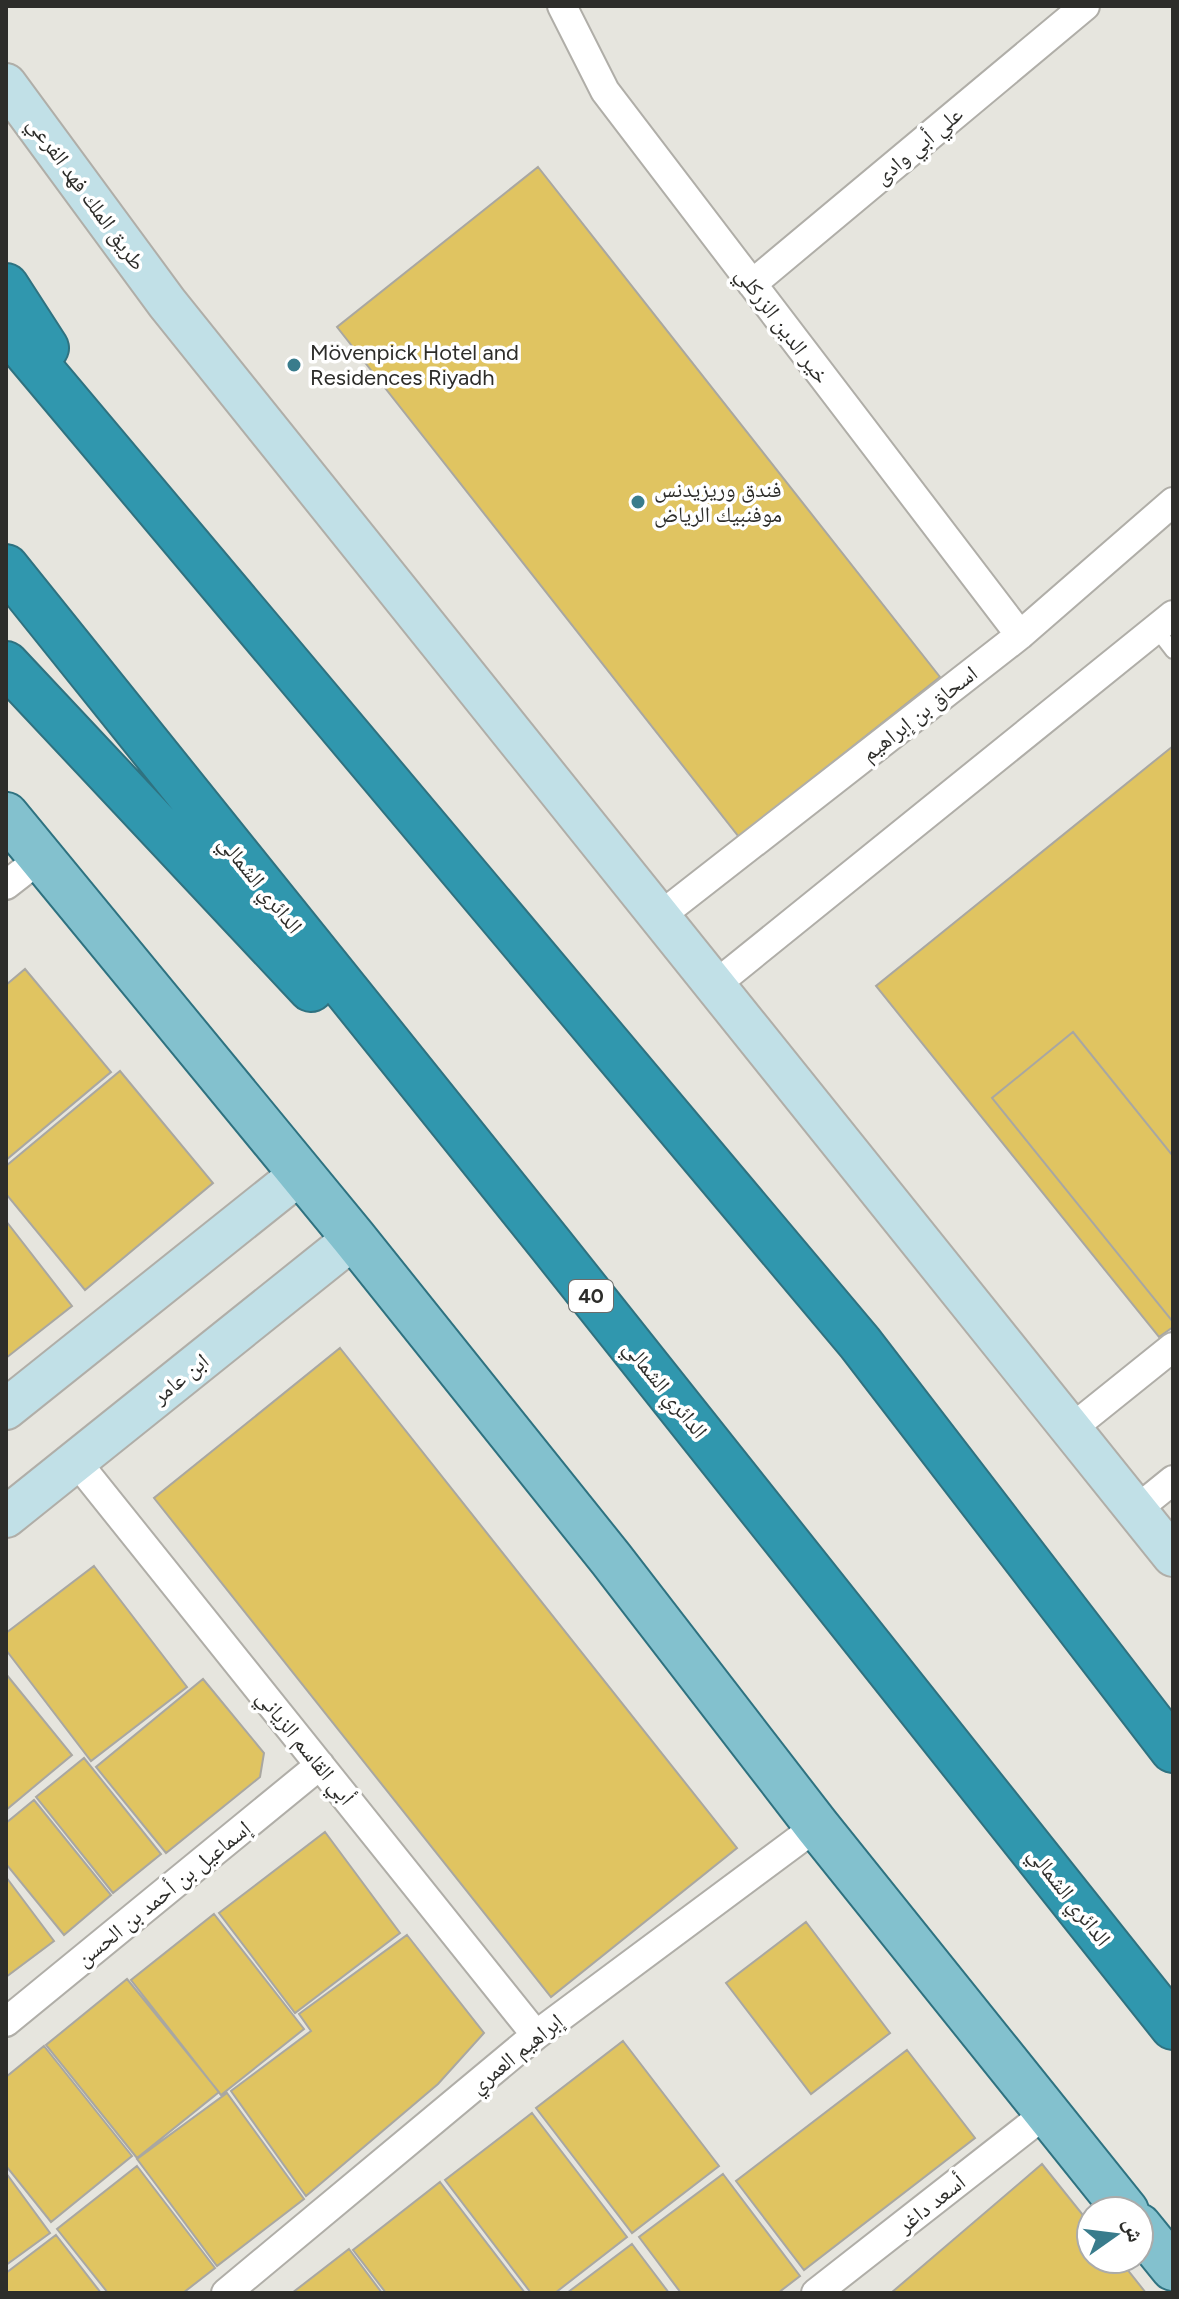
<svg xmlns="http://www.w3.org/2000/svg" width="1179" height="2299" viewBox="0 0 1179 2299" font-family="Figtree,'Noto Naskh Arabic',sans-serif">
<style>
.building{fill:#e0c461;stroke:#a9a7a1;stroke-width:2}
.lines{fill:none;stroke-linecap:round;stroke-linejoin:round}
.lane-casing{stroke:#b0aea8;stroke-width:18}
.street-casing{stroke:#b0aea8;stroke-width:32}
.secondary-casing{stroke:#b0aea8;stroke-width:44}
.primary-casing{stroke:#2f7280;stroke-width:48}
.highway-casing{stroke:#2f7280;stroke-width:48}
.lane{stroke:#fff;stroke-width:14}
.street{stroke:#fff;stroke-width:28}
.secondary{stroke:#c1e0e7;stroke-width:40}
.primary{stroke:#83c1ce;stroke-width:44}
.highway{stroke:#3097ae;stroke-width:44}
.poi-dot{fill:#397c8c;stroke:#fff;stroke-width:3}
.labels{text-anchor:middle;stroke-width:7;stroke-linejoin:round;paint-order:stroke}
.shield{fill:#fff;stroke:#6c6c6a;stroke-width:2}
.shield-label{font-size:20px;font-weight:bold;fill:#2d2d2a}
.street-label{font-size:22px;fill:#2d2d2a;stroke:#fff}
.poi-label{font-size:22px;fill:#2d2d2a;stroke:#fff;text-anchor:start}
</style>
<rect width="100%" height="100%" fill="#e6e5de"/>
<path class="building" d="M538,167L940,677L739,837L337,327Z
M1173,746V1327L1159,1337L876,986Z
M25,969L111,1072L6,1160V985Z
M1073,1032L1173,1156V1322L992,1098Z
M120,1071L213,1183L85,1290L6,1194V1166Z
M6,1221L72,1306L6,1358Z
M340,1348L737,1848L551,1997L154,1498Z
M94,1566L187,1687L91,1761L6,1650V1633Z
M6,1674L72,1755L6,1810Z
M203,1679L264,1753L260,1777L166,1853L96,1767Z
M84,1758L161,1854L113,1893L36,1797Z
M34,1800L111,1895L64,1935L6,1864V1823Z
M325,1832L400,1933L295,2013L219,1913Z
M6,1877L54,1941L6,1977Z
M214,1914L304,2029L221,2095L131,1980Z
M806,1922L890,2033L811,2094L726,1983Z
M407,1935L484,2033L438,2084L306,2196L231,2091L311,2031L299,2014Z
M127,1979L219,2092L137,2158L46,2045Z
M623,2041L719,2166L632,2233L536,2108Z
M44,2046L132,2156L51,2222L6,2166V2077Z
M907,2050L975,2138L804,2270L736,2181Z
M227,2093L304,2199L217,2266L137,2159Z
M532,2113L627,2237L555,2293H531L445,2180Z
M1042,2164L1091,2225V2259H1119L1146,2293H891Z
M137,2166L215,2268L183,2293H108L57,2229Z
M6,2173L50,2233L6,2265Z
M723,2174L800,2276L778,2293H681L639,2237Z
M440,2182L525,2293H386L353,2250Z
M56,2235L101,2293H6V2273Z
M632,2244L669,2293H567Z
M349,2249L382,2293H292Z"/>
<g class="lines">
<defs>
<path id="lane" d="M1156,629L1173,651"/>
<path id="street" d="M562,6L605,91L1020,635
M752,284L1085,6
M6,885L42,857
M660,916L1020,635L1173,502
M715,985L1173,615
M1071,1429L1173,1347
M76,1461L536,2035
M1136,1510L1173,1480
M6,2022L320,1765
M226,2293L536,2035L817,1826
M816,2293L1046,2113"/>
<path id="secondary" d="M6,84L167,303L1173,1556
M6,1409L300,1174
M6,1517L354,1238"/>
<path id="primary" d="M6,815L354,1238L611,1559L817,1826L1126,2211
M1139,2226L1173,2268"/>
<path id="highway" d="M6,286L46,348
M6,328L860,1343L1173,1750
M6,567L551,1245L1173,2027
M6,664L311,989"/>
</defs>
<use href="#lane" class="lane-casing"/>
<use href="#street" class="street-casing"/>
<use href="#secondary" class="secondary-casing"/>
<use href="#primary" class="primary-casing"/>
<use href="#highway" class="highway-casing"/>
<use href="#lane" class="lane"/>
<use href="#street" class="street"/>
<use href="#secondary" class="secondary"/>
<use href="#primary" class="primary"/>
<use href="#highway" class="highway"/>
</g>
<g class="poi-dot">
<circle cx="294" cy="365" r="8"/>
<circle cx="638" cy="502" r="8"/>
</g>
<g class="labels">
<rect class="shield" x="569" y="1280" width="44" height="32" rx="6"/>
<g class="shield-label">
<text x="591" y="1303">40</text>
</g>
<g class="street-label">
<text transform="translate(918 145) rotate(-40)" y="8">علي أبي وادى</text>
<text transform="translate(87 193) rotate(54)" y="8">طريق الملك فهد الفرعي</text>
<text transform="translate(783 325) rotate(53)" y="8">خير الدين الزركلي</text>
<text transform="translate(919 713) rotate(-38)" y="8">اسحاق بن إبراهيم</text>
<text transform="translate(261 884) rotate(51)" y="8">الدائري الشمالي</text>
<text transform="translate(180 1378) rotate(-39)" y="8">ابن عامر</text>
<text transform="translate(666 1389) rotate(51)" y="8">الدائري الشمالي</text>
<text transform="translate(306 1747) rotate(51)" y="8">أبي القاسم الزياني</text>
<text transform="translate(163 1893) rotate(-39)" y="8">إسماعيل بن أحمد بن الحسن</text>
<text transform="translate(1070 1896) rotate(52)" y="8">الدائري الشمالي</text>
<text transform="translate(516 2053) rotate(-39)" y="8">إبراهيم العمري</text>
<text transform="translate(931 2203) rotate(-38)" y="8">أسعد داغر</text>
</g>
<g class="poi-label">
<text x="310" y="360">Mövenpick Hotel and<tspan x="310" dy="25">Residences Riyadh</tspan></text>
<text x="654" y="497">فندق وريزيدنس<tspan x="654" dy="25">موفنبيك الرياض</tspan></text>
</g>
</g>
<rect width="1179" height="2299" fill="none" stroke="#2d2d2a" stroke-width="16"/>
<g transform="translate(1115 2235) rotate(76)"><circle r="38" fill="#ffffff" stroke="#ababaa" stroke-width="2"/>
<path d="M0-6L14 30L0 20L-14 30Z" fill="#397c8c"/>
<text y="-12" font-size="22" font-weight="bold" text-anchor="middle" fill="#2d2d2a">ش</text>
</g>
</svg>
